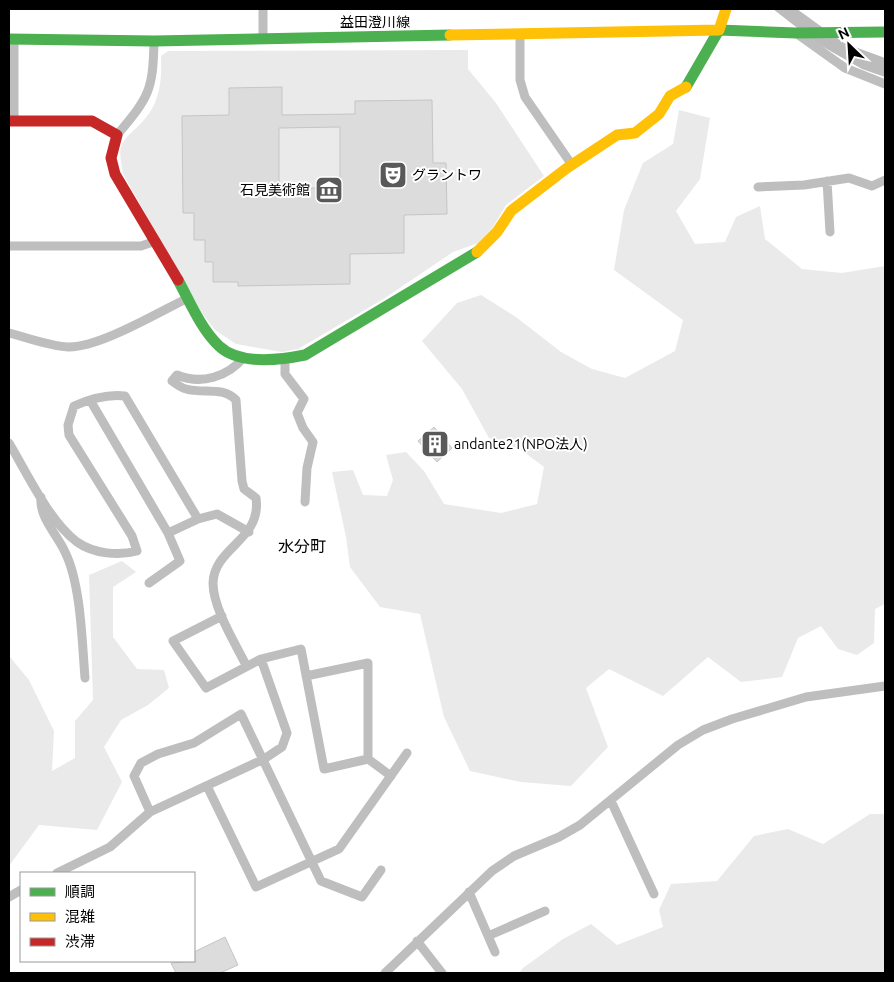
<svg xmlns="http://www.w3.org/2000/svg" width="894" height="982" viewBox="0 0 894 982" font-family="Ubuntu,'Noto Sans JP',sans-serif">
<style>
.green{fill:#eaeaea}
.water{fill:#bcbcbc}
.building{fill:#dcdcdc;stroke:#c5c5c5;fill-rule:evenodd}
.lines{fill:none;stroke-linecap:round;stroke-linejoin:round}
.street{stroke:#bebebe;stroke-width:9}
.fast{stroke:#4caf50;stroke-width:11}
.slow{stroke:#ffc107;stroke-width:11}
.jam{stroke:#c62828;stroke-width:11}
.labels{text-anchor:middle;stroke-width:4;stroke-linejoin:round;paint-order:stroke}
.street-label{font-size:14px;fill:#000;stroke:#fff}
.poi-label{font-size:14px;fill:#000;stroke:#fff;text-anchor:start}
.quarter-label{font-size:16px;fill:#000;stroke:#fff}
</style>
<rect width="100%" height="100%" fill="#fff"/>
<path class="green" d="M468,50V69L496,103L544,176L506,205L493,227L478,243L453,252L385,298L298,349L282,352L236,344L215,330L202,313L123,174C122,165 118,153 122,144C126,136 137,128 143,121C160,103 162,80 161,56L168,51Z
M679,110L710,118L700,179L676,211L695,244L725,242L736,217L760,206L765,239L802,269L842,273L885,266V604L875,609L874,643L857,655L838,649L821,626L798,638L782,677L741,682L708,657L663,696L609,669L586,688L608,747L571,786L521,782L470,771L444,717L420,614L380,607L350,567L346,537L332,472L353,470L363,495L387,496L393,480L386,455L406,452L424,471L444,504L501,513L537,504L544,467L520,449L489,438L462,389L422,341L457,303L481,295L516,317L561,352L592,369L625,378L675,351L683,320L614,270L624,210L643,163L673,144Z
M122,561L136,572L113,587V637L137,669L164,670L169,688L148,705L121,720L104,747L122,782L97,830L39,825L9,866V650L10,657L29,680L54,731L52,771L75,758V721L93,700L89,575Z
M870,814H885V973H519L523,968L563,939L591,924L617,945L663,927L659,910L671,884L717,881L754,836L788,829L823,844Z"/>
<path class="water" d="M773,9H797L844,43L885,58V77L862,69L818,44Z"/>
<path class="building" d="M282,87V115L355,114V101L432,100L433,163H446L447,214L404,215V253L350,254V284L238,286V282H213V262H205V240H194V213H183L182,116L229,115V88ZM340,127V188H279V128Z
M434,427L452,448L437,462L418,441Z
M225,937L238,965L220,973H176L171,963L194,961V952Z"/>
<g class="lines">
<path class="street" d="M263,9V37
M796,33L845,68L885,84
M520,35V80L525,97L572,165
M14,121V39
M117,135C149,97 153,91 154,41
M827,181L830,232
M758,187L804,185L849,178L872,186L885,180
M9,246H141L156,241
M9,333C28,338 49,346 68,347C99,348 159,312 188,298
M244,357C228,377 201,385 177,375L172,381C176,384 182,388 186,389C204,394 222,386 236,400L242,481L244,489L256,498C262,540 214,547 213,583C213,608 235,643 246,665
M285,359V374L304,399L297,413L303,428L313,442L307,468L305,502
M90,400L168,533L180,561L149,583
M9,443C27,473 49,521 77,542C94,554 119,556 137,551L132,536L69,435L68,425L74,406C90,399 108,394 125,396L198,519
M41,497C39,518 57,534 65,552C81,584 82,642 85,678
M168,533L198,519L217,514L249,532
M222,616L173,641L206,688L261,659L301,649L324,769L368,759
M306,676L368,663V759L391,776
M207,786L256,887L339,849L407,753
M611,801L654,894
M150,812L134,776L141,763L158,754L194,743L241,714L321,881L362,897L381,870
M57,873L110,847L150,812L264,759L282,747L287,733L261,659
M469,892L495,952
M9,897L21,890
M488,936L545,911
M417,941L442,973
M385,973L492,871L514,856L559,837L580,825L678,745L703,730L732,719L806,697L885,686"/>
<path class="fast" d="M9,39L154,41L450,35
M686,87L719,30L796,33L885,32
M178,280C190,302 201,329 219,346C239,365 280,360 305,355L477,252"/>
<path class="slow" d="M450,35L719,30L726,9
M477,252L497,232L511,211L567,168L617,135L635,133L659,114L670,96L686,87"/>
<path class="jam" d="M9,121H92L117,135L111,158L115,174L178,280"/>
</g>
<defs>
<symbol id="theatre-square" viewBox="-11 -11 22 22"><rect x="-9" y="-9" width="18" height="18" rx="4" fill="#595959" stroke="#fff"/><path d="M-5-5.5Q0-4 5-5.5V0Q5 5 0 6Q-5 5-5 0ZM-3.3-2.5H-1v1.5H-3.3ZM1-2.5H3.3v1.5H1ZM-2.8 1Q0 5.5 2.8 1Z" fill="#fff"/></symbol>
<symbol id="museum-square" viewBox="-11 -11 22 22"><rect x="-9" y="-9" width="18" height="18" rx="4" fill="#595959" stroke="#fff"/><path d="M0-6L6-3V-2H-6V-3ZM-5-1h2V3h-2ZM-1-1h2V3h-2ZM3-1h2V3H3ZM-6 4H6V6H-6Z" fill="#fff"/></symbol>
<symbol id="building-square" viewBox="-11 -11 22 22"><rect x="-9" y="-9" width="18" height="18" rx="4" fill="#595959" stroke="#fff"/><path d="M-4-6H4V6H1V3H-1V6H-4ZM-2.5-4.3h1.7v1.8h-1.7ZM.8-4.3h1.7v1.8H.8ZM-2.5-1h1.7V.8h-1.7ZM.8-1h1.7V.8H.8Z" fill="#fff"/></symbol>
</defs>
<g fill-rule="evenodd">
<use href="#theatre-square" x="377" y="159" width="32" height="32"/>
<use href="#museum-square" x="313" y="174" width="32" height="32"/>
<use href="#building-square" x="419" y="428" width="32" height="32"/>
</g>
<g class="labels">
<g class="street-label">
<text x="375" y="27">益田澄川線</text>
</g>
<g class="poi-label">
<text x="412" y="180">グラントワ</text>
<text x="310" y="195" text-anchor="end">石見美術館</text>
<text x="454" y="449">andante21(NPO法人)</text>
</g>
<g class="quarter-label">
<text x="302" y="552">水分町</text>
</g>
</g>
<rect width="894" height="982" fill="none" stroke="#000000" stroke-width="20"/>
<rect x="20" y="872" width="175" height="90" fill="#ffffff" stroke="#999999"/>
<rect x="30" y="888" width="25" height="8" fill="#4caf50" stroke="#999999"/>
<text x="65" y="897" font-size="15" fill="#000000">順調</text>
<rect x="30" y="913" width="25" height="8" fill="#ffc107" stroke="#999999"/>
<text x="65" y="922" font-size="15" fill="#000000">混雑</text>
<rect x="30" y="938" width="25" height="8" fill="#c62828" stroke="#999999"/>
<text x="65" y="947" font-size="15" fill="#000000">渋滞</text>
<g transform="translate(849 45) rotate(335)" stroke="#ffffff" stroke-width="4" paint-order="stroke">
<path d="M0-4L9 19L0 12L-9 19Z" fill="#000000"/>
<text y="-8" font-size="14" font-weight="bold" text-anchor="middle" fill="#000000">N</text>
</g>
</svg>
